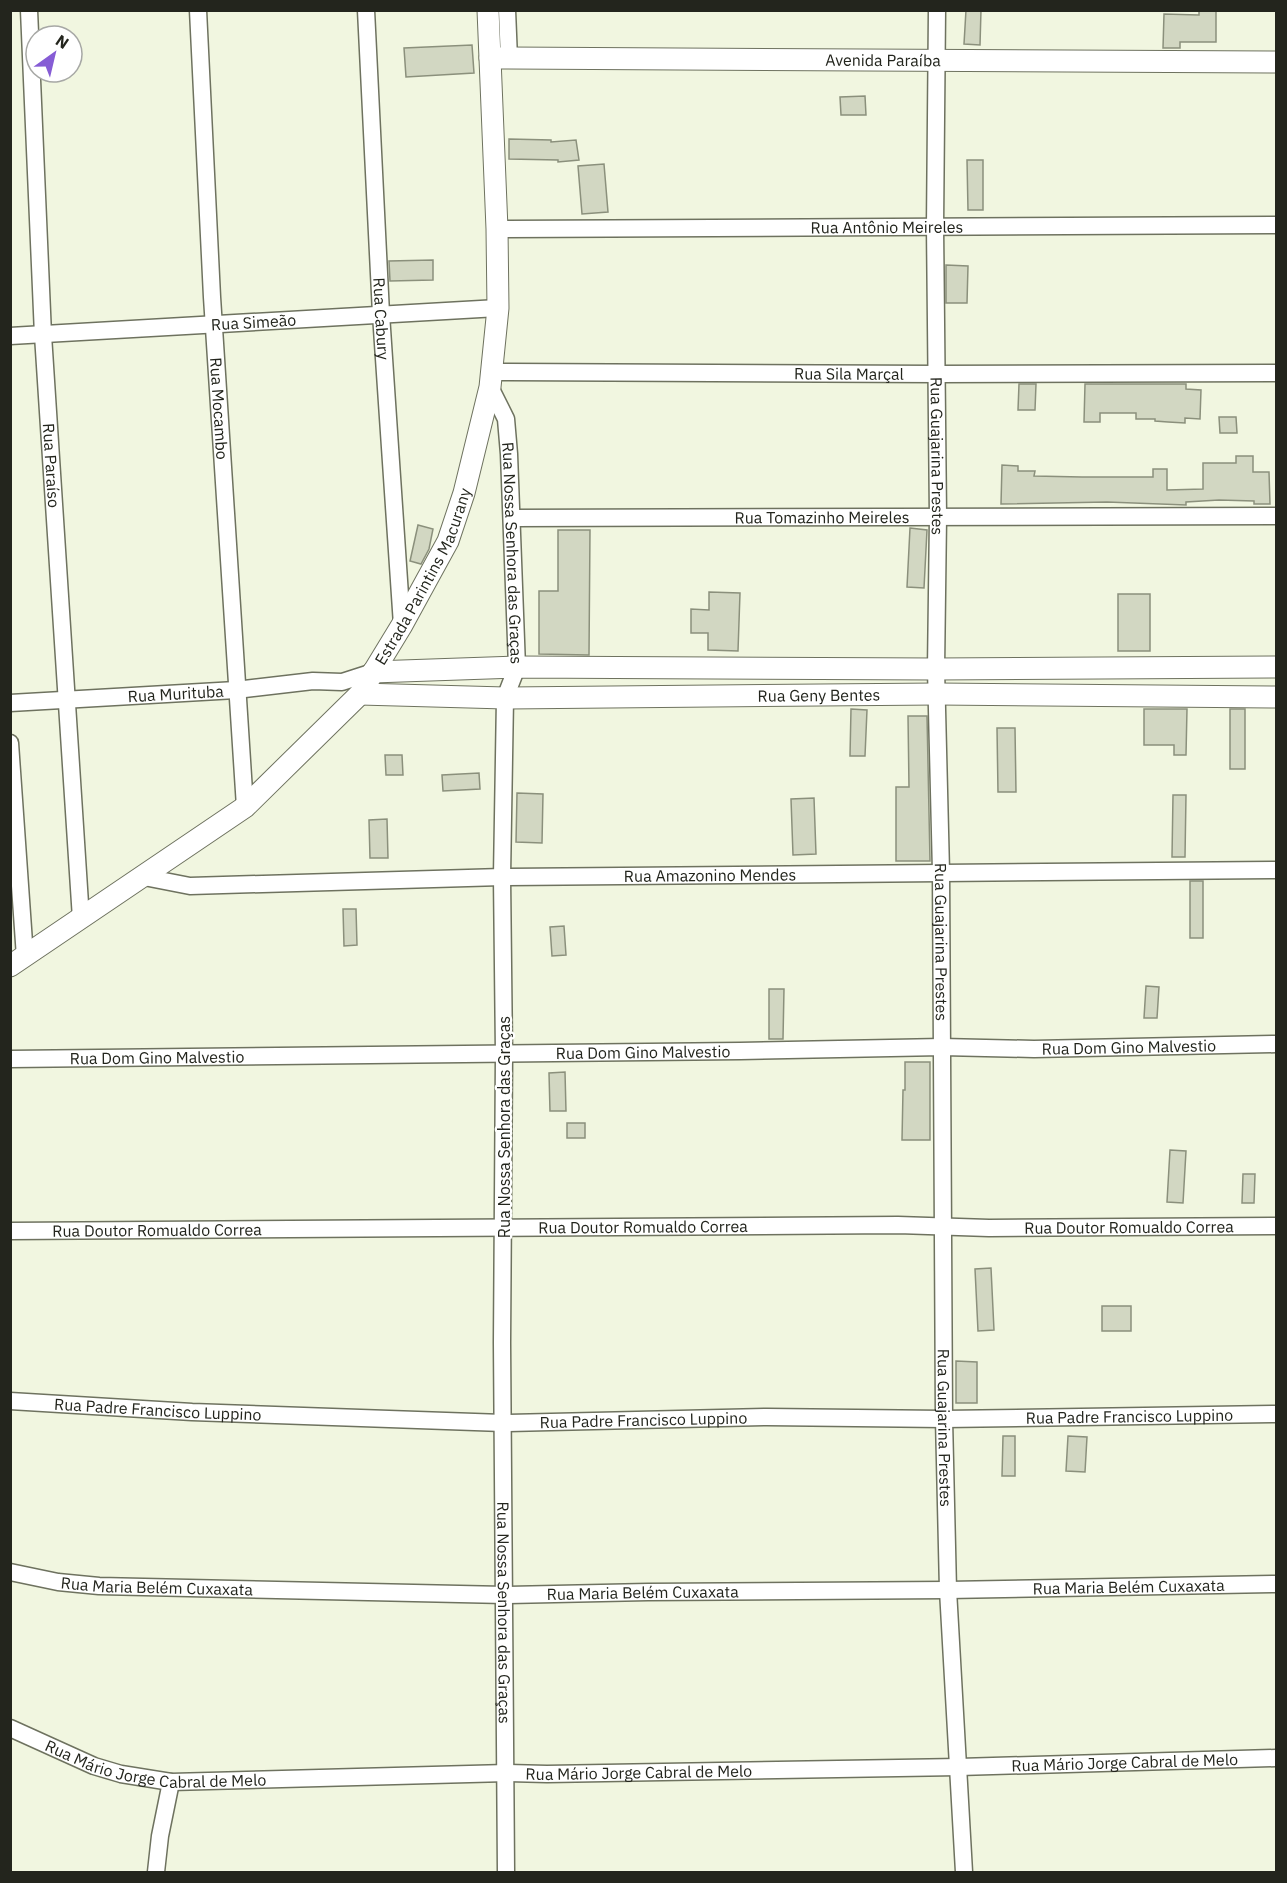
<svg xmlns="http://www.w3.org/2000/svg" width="1287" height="1883" viewBox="0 0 1287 1883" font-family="'IBM Plex Sans',sans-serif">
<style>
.building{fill:#d2d7c2;stroke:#8b907c;stroke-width:1.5}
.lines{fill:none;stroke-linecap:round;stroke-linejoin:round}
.minor-casing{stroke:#6e725f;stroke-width:19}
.tertiary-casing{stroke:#6e725f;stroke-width:23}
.minor{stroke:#fff;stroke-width:16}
.tertiary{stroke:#fff;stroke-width:21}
.labels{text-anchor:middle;stroke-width:4.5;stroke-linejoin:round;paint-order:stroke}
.street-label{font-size:16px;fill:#23251d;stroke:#fff}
</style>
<rect width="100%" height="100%" fill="#f1f6e0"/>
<path class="building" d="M966,10H981L980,45L964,44Z
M1199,10H1216V42H1180V48H1163L1164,14L1199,15Z
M472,45L474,73L406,77L404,48Z
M865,96L866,115H841L840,97Z
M509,139L551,140V142L576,140L579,160L558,162V160L509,159Z
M967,160H983V210H968Z
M604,164L608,212L582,214L578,166Z
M433,260V280L390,281L389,261Z
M946,265L968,266L967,303H946Z
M1019,384H1036L1035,410H1018Z
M1085,384H1186V389L1201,390L1200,419L1185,418V423L1168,422L1155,421V419H1136V413H1100V422H1084Z
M1219,417H1236L1237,433H1220Z
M1236,456H1253V472H1269L1270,504H1254V501L1219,500L1186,502V505L1107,502L1001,504L1002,465L1018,466V471H1035L1034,476L1082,477H1153V469H1167V490L1203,489V463H1236Z
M418,525L433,529L429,549L421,564L410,561Z
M910,528L927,530L924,588L907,587Z
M558,530H590L589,655L539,654V591H558Z
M709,592L740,593L738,651L708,650V633H691V609L709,610Z
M1118,594H1150V651H1118Z
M851,709L867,710L865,756H850Z
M1144,709H1187L1186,755H1174V745H1144Z
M1230,709H1245V769H1230Z
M908,716H927L930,861H896V787H909Z
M997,728H1015L1016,792H998Z
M385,755H402L403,775H386Z
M479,773L480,789L443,791L442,775Z
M517,793L543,794L542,843L516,842Z
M1173,795H1186L1185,857H1172Z
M814,798L816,854L793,855L791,799Z
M387,819L388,858H370L369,820Z
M1190,881H1203V938H1190Z
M343,909H356L357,945L344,946Z
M564,926L566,955L552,956L550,927Z
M1146,986L1159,987L1157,1018H1144Z
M769,989H784L783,1039H769Z
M905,1062H930V1140H902L903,1090H905Z
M565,1072L566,1111H550L549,1073Z
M567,1123H585V1138H567Z
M1170,1150L1186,1151L1183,1203L1167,1202Z
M1243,1174H1255L1254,1203H1242Z
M991,1268L994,1330L978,1331L975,1269Z
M1102,1306H1131V1331H1102Z
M956,1361L977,1362V1403H956Z
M1003,1436H1015V1476H1002Z
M1068,1436L1087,1437L1085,1472L1066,1471Z"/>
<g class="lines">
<defs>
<g id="minor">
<path id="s1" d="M29,10L43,335L81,919"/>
<path id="s2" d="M198,10L212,297L245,807"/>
<path id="s3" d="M366,10L381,314L402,625"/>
<path d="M507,10L509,59"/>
<path id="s4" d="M937,10L935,226L938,517L936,669L941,872L944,1419L948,1590L964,1872"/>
<path id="s5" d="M497,229L1276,225"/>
<path id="s6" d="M10,336L498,308"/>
<path id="s7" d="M493,372L938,374L1276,373"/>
<path id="s8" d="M490,387L506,419L509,454L517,667L505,698L502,877L504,1054L502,1343L506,1872"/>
<path id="s9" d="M512,518L1276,516"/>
<path id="s10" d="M10,703L236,690L313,681L342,682L373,672"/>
<path d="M10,743L25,957"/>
<path id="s11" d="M144,877L190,886L502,877L1276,870"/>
<path id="s12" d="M10,1059L740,1051L942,1047L1034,1049L1276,1044"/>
<path id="s13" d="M10,1231L898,1225L989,1228L1276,1226"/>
<path id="s14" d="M10,1401L192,1412L503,1423L767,1417L944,1419L1276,1414"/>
<path id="s15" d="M10,1572L58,1582L99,1586L505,1595L648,1592L948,1590L1276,1584"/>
<path id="s16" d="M10,1728L94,1766L121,1774L171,1782L507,1773L547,1774L959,1767L1276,1758"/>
<path d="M156,1872L160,1836L171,1782"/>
</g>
<g id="tertiary">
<path id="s17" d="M490,58L1276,62"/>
<path d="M373,672L517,667L936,669L1276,667"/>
<path id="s18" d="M360,694L505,698L937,694L1276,697"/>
<path id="s19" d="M10,966L245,807L360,694L402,625L448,541L464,493L490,387L498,308L497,229L488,10"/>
</g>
</defs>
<use href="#minor" class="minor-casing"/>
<use href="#tertiary" class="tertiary-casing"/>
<use href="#minor" class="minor"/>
<use href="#tertiary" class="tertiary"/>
</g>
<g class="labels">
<g class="street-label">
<text dy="6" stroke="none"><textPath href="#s17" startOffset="393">Avenida Paraíba</textPath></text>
<text dy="6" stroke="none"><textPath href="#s5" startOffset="390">Rua Antônio Meireles</textPath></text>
<text dy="6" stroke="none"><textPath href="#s3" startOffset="309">Rua Cabury</textPath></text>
<text dy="6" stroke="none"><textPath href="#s6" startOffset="244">Rua Simeão</textPath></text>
<text dy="6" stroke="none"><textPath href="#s7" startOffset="356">Rua Sila Marçal</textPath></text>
<text dy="6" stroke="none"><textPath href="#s2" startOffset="399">Rua Mocambo</textPath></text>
<text dy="6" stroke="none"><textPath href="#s4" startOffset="446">Rua Guajarina Prestes</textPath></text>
<text dy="6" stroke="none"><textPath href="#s1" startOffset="456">Rua Paraíso</textPath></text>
<text dy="6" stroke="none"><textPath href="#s9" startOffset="310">Rua Tomazinho Meireles</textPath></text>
<text dy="6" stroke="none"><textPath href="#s8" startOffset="170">Rua Nossa Senhora das Graças</textPath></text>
<text dy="6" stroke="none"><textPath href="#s19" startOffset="579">Estrada Parintins Macurany</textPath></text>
<text dy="6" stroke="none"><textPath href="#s10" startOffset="166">Rua Murituba</textPath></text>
<text dy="6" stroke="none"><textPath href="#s18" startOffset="459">Rua Geny Bentes</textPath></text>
<text dy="6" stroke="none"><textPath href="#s11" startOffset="567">Rua Amazonino Mendes</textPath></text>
<text dy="6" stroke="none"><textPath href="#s4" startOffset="932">Rua Guajarina Prestes</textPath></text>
<text dy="6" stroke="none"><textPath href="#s12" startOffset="1119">Rua Dom Gino Malvestio</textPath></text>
<text dy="6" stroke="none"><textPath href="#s12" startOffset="633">Rua Dom Gino Malvestio</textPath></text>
<text dy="6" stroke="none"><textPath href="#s12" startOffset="147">Rua Dom Gino Malvestio</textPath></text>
<text transform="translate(504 1127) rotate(-90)" y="6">Rua Nossa Senhora das Graças</text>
<text dy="6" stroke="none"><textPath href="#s13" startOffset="633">Rua Doutor Romualdo Correa</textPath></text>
<text dy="6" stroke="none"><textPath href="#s13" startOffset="1119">Rua Doutor Romualdo Correa</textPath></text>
<text dy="6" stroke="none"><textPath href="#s13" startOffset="147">Rua Doutor Romualdo Correa</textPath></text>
<text dy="6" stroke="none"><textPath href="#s14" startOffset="148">Rua Padre Francisco Luppino</textPath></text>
<text dy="6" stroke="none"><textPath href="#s14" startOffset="1120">Rua Padre Francisco Luppino</textPath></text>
<text dy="6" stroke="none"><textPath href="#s14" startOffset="634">Rua Padre Francisco Luppino</textPath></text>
<text dy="6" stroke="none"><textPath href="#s4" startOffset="1418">Rua Guajarina Prestes</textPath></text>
<text dy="6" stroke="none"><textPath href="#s15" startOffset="148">Rua Maria Belém Cuxaxata</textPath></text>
<text dy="6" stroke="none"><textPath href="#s15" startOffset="1120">Rua Maria Belém Cuxaxata</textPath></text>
<text dy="6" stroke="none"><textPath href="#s15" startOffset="634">Rua Maria Belém Cuxaxata</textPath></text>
<text dy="6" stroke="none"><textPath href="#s8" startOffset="1232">Rua Nossa Senhora das Graças</textPath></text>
<text dy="6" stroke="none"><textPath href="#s16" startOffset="153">Rua Mário Jorge Cabral de Melo</textPath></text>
<text dy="6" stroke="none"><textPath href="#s16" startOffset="1125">Rua Mário Jorge Cabral de Melo</textPath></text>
<text dy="6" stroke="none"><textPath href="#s16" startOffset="639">Rua Mário Jorge Cabral de Melo</textPath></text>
</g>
</g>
<rect width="1287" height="1883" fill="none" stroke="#23251d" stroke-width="24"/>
<g transform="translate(54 54) rotate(34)"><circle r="28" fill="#ffffff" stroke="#a7a8a5" stroke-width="1.5"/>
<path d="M0-4.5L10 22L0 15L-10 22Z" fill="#865cd5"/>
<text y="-9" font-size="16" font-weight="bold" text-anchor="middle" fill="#23251d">N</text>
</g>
</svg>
